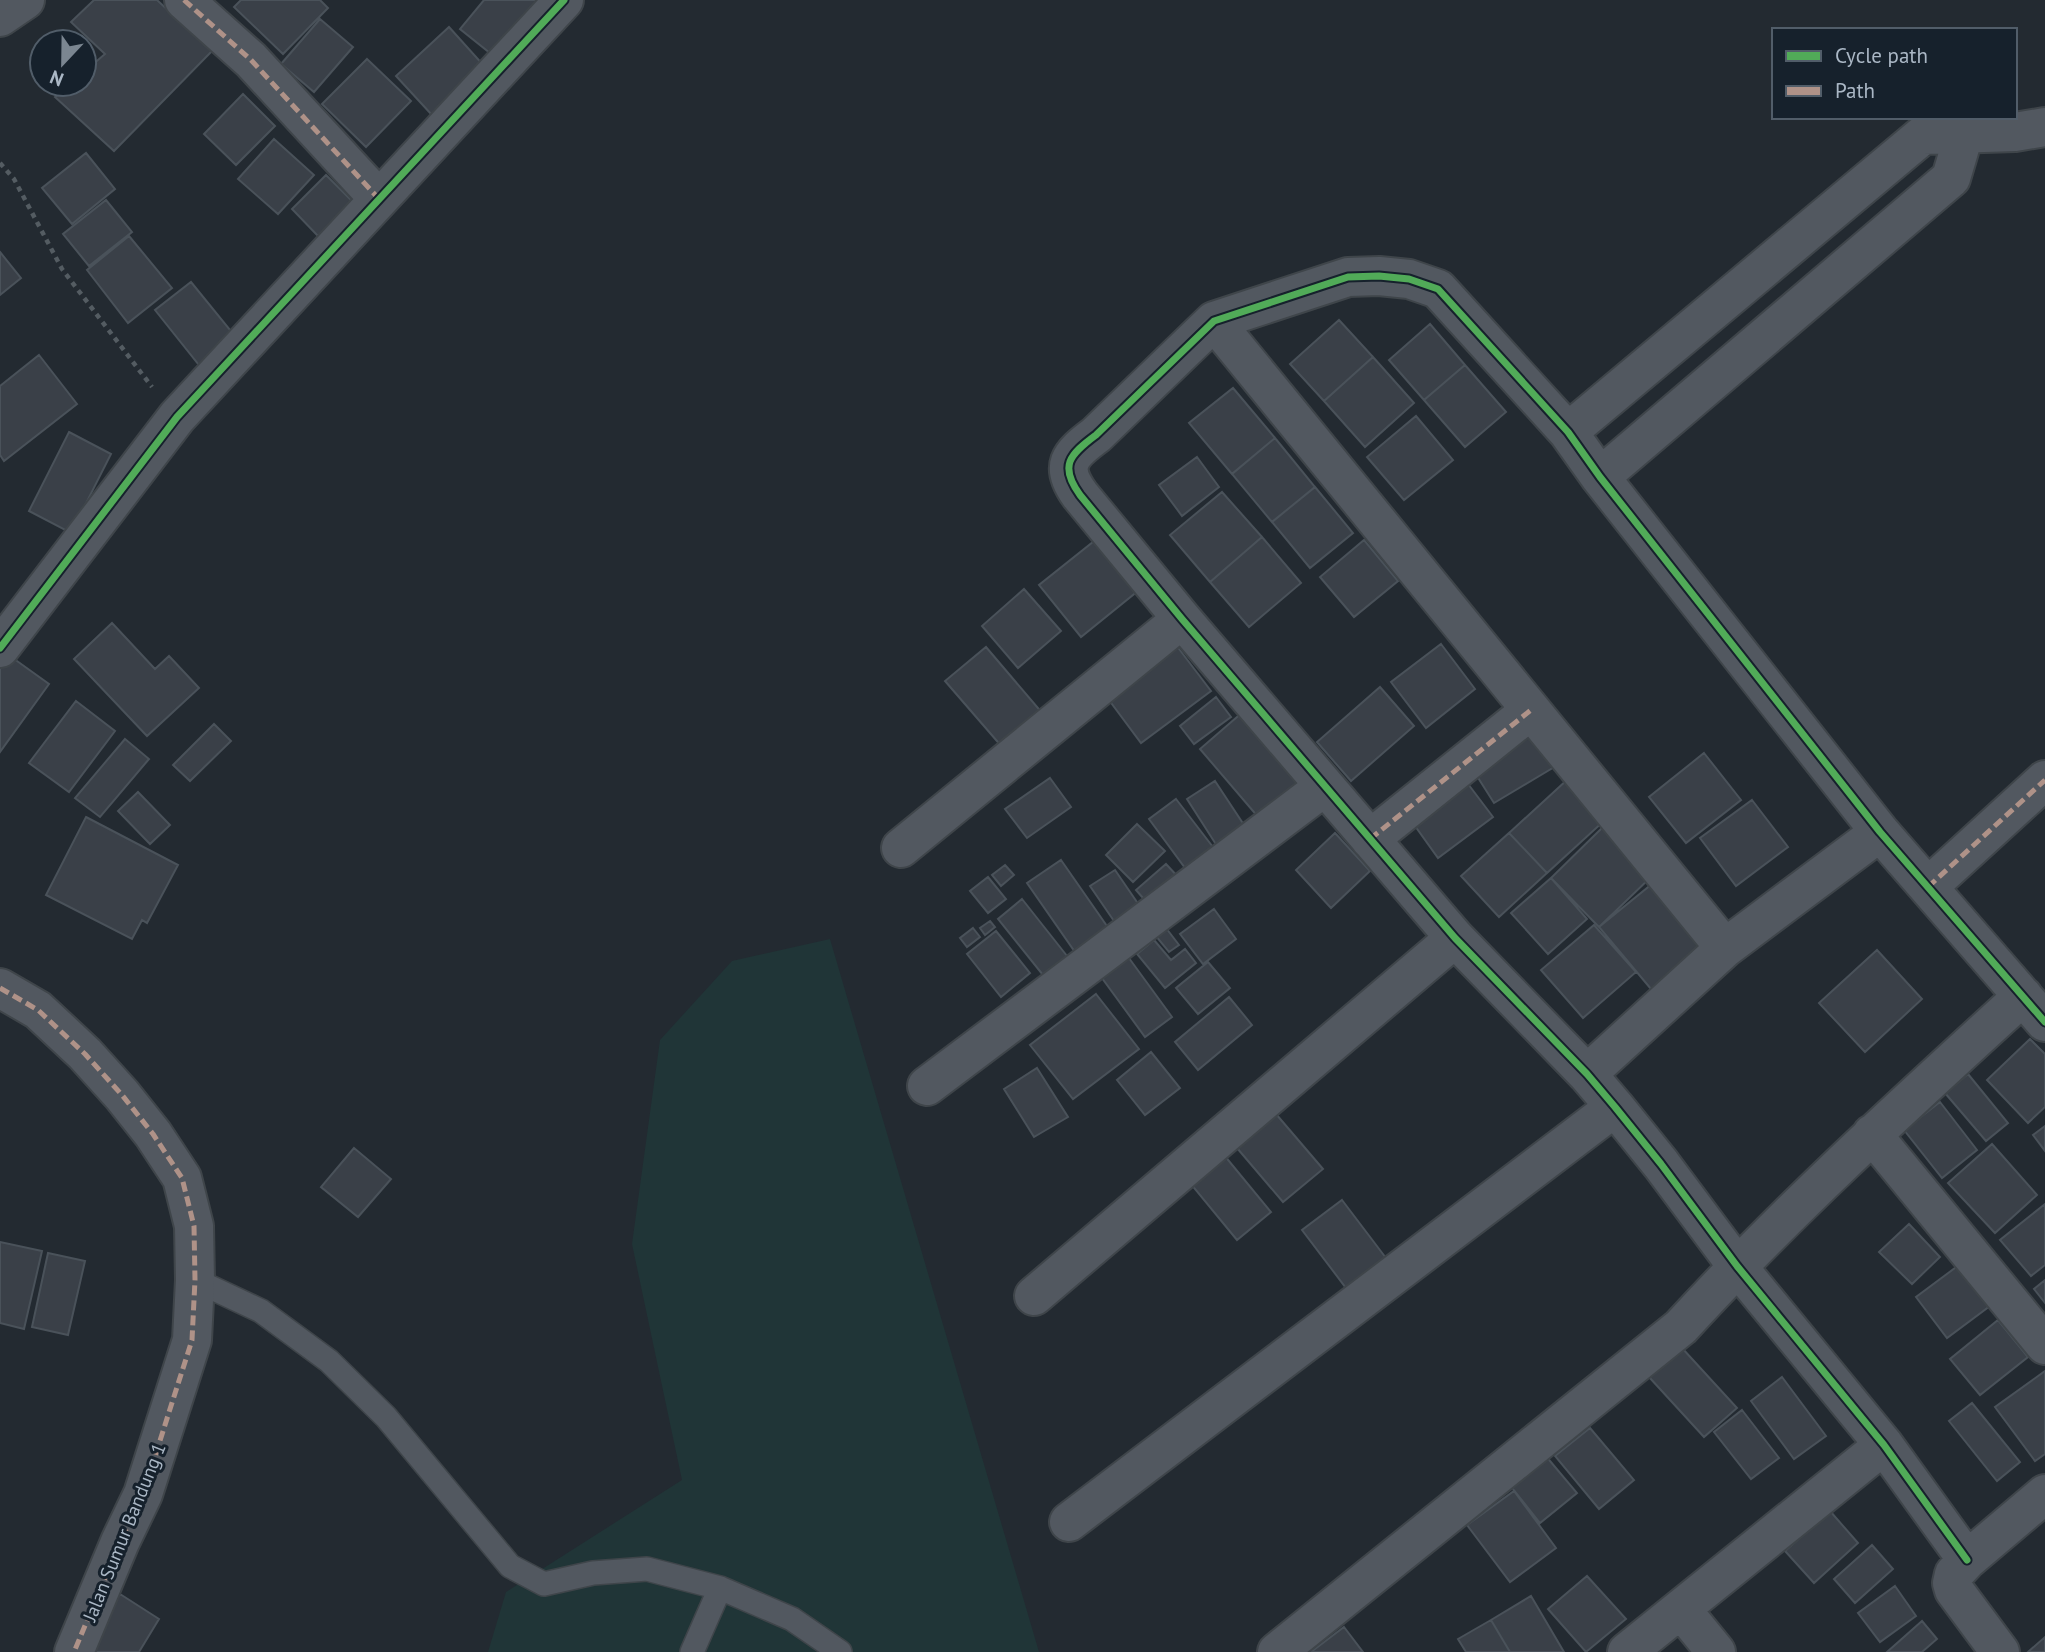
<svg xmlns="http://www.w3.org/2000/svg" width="2045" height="1652" viewBox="0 0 2045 1652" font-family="'PT Sans',sans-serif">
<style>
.green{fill:#203537}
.building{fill:#3a4048;stroke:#4a525a;stroke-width:2}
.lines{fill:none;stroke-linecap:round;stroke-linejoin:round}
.service-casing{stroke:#3f454a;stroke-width:26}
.minor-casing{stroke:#3f454a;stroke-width:42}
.path{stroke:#545c62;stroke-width:4.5;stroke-dasharray:5 5;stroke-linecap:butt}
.service{stroke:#525860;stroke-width:23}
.minor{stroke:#525860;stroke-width:38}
.quiet{stroke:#af9288;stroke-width:5;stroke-dasharray:10 5;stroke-linecap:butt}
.cycleway-casing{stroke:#16212c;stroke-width:11}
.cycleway{stroke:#51ab58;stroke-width:7}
.labels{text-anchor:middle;stroke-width:6;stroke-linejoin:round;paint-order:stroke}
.street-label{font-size:19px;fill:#aab7c5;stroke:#16212c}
</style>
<rect width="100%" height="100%" fill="#232a31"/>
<path class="green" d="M830,939L1039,1652H488L506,1592L682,1480L632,1244L660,1040L732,961Z"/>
<path class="building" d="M94,0H157L212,51L114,151L55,97L70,84H84V72L105,54L71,22Z
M241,0H320L328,8L283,54L234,7Z
M484,0H537L545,6L500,61L460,29Z
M320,19L353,47L314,92L281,64Z
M449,27L485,67L432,115L396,76Z
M367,59L411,101L366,147L322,104Z
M243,94L275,126L236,165L204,134Z
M274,139L314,175L278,214L238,179Z
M86,153L115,189L72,224L42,188Z
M326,175L353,202L318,236L292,209Z
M106,200L132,232L89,266L63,234Z
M129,236L172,288L128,323L87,270Z
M0,252L21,278L0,295Z
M191,282L235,336L199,365L155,310Z
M1339,320L1373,357L1324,401L1290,364Z
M1430,324L1465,365L1424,400L1389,360Z
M39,355L77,404L4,461L0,455V386Z
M1373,357L1414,403L1365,447L1324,401Z
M1465,365L1506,412L1465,447L1424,400Z
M1233,388L1275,438L1232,474L1189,423Z
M1416,416L1453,460L1404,500L1367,457Z
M69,432L111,454L71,533L29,511Z
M1275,438L1315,487L1272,522L1232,474Z
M1197,457L1219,487L1182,516L1159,485Z
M1315,487L1353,533L1310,568L1272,522Z
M1222,492L1262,537L1210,582L1170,535Z
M1103,534L1144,586L1081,637L1039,585Z
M1262,537L1301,583L1249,627L1210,582Z
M1364,540L1398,581L1354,617L1320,577Z
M1024,589L1061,631L1018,668L982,626Z
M112,623L155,669L169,656L199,688L147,736L74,659Z
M1441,644L1475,689L1426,728L1391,682Z
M1176,645L1211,691L1141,743L1106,696Z
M986,647L1043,714L1003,748L945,681Z
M3,651L49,684L0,752V655Z
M1380,687L1414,726L1351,781L1317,742Z
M1216,697L1231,717L1194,744L1180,726Z
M76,701L115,731L69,792L29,763Z
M1244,711L1304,780L1259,818L1200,749Z
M214,724L231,741L190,781L173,765Z
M1532,728L1556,766L1494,803L1470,765Z
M125,739L149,759L100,817L75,798Z
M1704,753L1741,800L1686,843L1649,797Z
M1459,772L1493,817L1438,858L1405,812Z
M1050,778L1071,807L1027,838L1005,809Z
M1568,779L1605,820L1547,873L1509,833Z
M1215,781L1246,828L1217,846L1187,799Z
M138,792L170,825L150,844L118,811Z
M1176,799L1216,851L1188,872L1149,819Z
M1752,800L1788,847L1736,886L1700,838Z
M86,817L178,865L147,923L142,920L132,939L46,895Z
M1137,824L1165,851L1133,882L1106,855Z
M1603,827L1652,876L1599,927L1551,878Z
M1335,833L1370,871L1331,908L1296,870Z
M1509,833L1547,873L1499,917L1461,876Z
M1061,860L1109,929L1075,952L1027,883Z
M1166,864L1180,879L1150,906L1136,890Z
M1005,865L1014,875L1001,886L992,875Z
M1115,870L1141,908L1116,924L1090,886Z
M988,877L1006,899L988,913L970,891Z
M1551,878L1587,919L1548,954L1511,913Z
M1652,884L1704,946L1651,989L1599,927Z
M1022,899L1071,961L1047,980L998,919Z
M1214,909L1236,939L1203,964L1180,934Z
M990,921L995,927L985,935L980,928Z
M1594,925L1636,972L1583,1018L1541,970Z
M973,928L980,937L967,947L960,938Z
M1166,928L1179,945L1169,952L1155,935Z
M996,931L1030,973L1001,997L967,954Z
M1154,940L1171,960L1185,949L1196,963L1165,988L1137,954Z
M1877,950L1922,999L1865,1052L1819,1003Z
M1126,954L1172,1017L1145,1037L1099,974Z
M1208,962L1230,988L1198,1014L1176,988Z
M1096,994L1139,1049L1073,1099L1030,1045Z
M1229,997L1252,1025L1198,1070L1175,1042Z
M2030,1039L2045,1054V1107L2028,1123L1987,1080Z
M1151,1052L1180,1088L1145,1115L1117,1080Z
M1037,1068L1068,1117L1034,1137L1004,1089Z
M1968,1074L2008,1123L1986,1141L1945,1093Z
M1940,1102L1977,1150L1942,1178L1904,1130Z
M1276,1114L1323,1169L1283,1202L1237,1148Z
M2045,1126V1151L2033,1135Z
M1992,1144L2037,1195L1995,1233L1948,1183Z
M354,1148L391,1179L358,1217L321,1187Z
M1224,1155L1271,1212L1237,1240L1190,1183Z
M1342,1200L1389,1262L1349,1292L1302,1230Z
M2045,1204V1265L2031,1276L2000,1240Z
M1909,1224L1940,1257L1912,1284L1879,1252Z
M0,1242L42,1251L24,1329L0,1323Z
M48,1253L85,1261L68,1335L32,1327Z
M1967,1259L1998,1300L1947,1338L1916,1297Z
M2045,1280V1303L2034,1289Z
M1998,1320L2028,1357L1980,1395L1950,1359Z
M1682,1348L1737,1408L1704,1437L1649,1377Z
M2045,1371V1454L2035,1461L1995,1407Z
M1782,1377L1826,1436L1794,1459L1751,1401Z
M1972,1403L2020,1462L1997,1481L1949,1421Z
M1742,1410L1779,1458L1751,1479L1714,1432Z
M1590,1428L1634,1480L1599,1509L1555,1456Z
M1545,1455L1577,1493L1540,1523L1509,1484Z
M1514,1491L1556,1548L1510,1582L1467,1525Z
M1830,1511L1858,1543L1814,1583L1785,1551Z
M1872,1545L1893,1569L1855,1603L1834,1579Z
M1587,1576L1626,1619L1586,1652L1548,1609Z
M1895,1586L1916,1616L1880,1642L1858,1613Z
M120,1594L159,1619L139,1652H84Z
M1531,1596L1564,1652H1510L1491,1620Z
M1491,1620L1510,1652H1466L1458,1639Z
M1922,1621L1937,1639L1922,1652H1887Z
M1344,1627L1363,1652H1311Z
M2045,1637V1652H2028Z"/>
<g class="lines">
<defs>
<path id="service" d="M195,1280L261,1311L329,1361L386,1417L510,1566L544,1584L593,1573L647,1569L720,1588
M692,1652L720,1588L792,1619L840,1652"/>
<path id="minor" d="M184,0L251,60L379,199
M0,17L25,0
M1214,321L1725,948
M1568,432L1923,135L2015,132L2045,127
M1600,477L1951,178L1964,134
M0,648L177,417L564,0
M1370,839L1531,710
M901,848L1182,619
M1928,887L2045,780
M0,988L38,1010L85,1054L122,1095L153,1134L182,1178L194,1226L195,1280L192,1340L143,1494L120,1542L74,1652
M1587,1074L1725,948L1880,832
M927,1086L1324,787
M1872,1134L2045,1345
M1034,1296L1455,938
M1069,1522L1615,1107
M1967,1560L1884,1445L1737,1266L1661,1164L1615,1107L1587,1074L1455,938L1182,619L1080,495C1059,466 1069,455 1096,435L1214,321L1348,277L1379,276L1409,279L1438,289L1568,432L1600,477L1880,832L2045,1022
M1681,1609L1716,1652
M1277,1652L1681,1327C1788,1210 1906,1103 2023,996
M1627,1652L1884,1445
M2000,1652L1954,1590L1952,1583L1954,1574L1967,1560L2045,1494"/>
</defs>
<use href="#service" class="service-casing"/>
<use href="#minor" class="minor-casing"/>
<path class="path" d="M0,163L14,179L62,269L152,387"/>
<use href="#service" class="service"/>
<use href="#minor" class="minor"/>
<path class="quiet" d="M184,0L251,60L379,199
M1370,839L1531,710
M1928,887L2045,780
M0,988L38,1010L85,1054L122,1095L153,1134L182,1178L194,1226L195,1280L192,1340L143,1494L120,1542L74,1652"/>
<defs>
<path id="cycleway" d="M0,648L177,417L564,0
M1967,1560L1884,1445L1737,1266L1661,1164L1615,1107L1587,1074L1455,938L1182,619L1080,495C1059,466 1069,455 1096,435L1214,321L1348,277L1379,276L1409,279L1438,289L1568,432L1600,477L1880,832L2045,1022"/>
</defs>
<use href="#cycleway" class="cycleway-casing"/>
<use href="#cycleway" class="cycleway"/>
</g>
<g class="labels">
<g class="street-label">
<text transform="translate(124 1532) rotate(-68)" y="7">Jalan Sumur Bandung 1</text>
</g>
</g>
<rect x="1772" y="28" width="245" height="91" fill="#16212c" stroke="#515d69" stroke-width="2"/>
<rect x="1786" y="51" width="35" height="10" fill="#51ab58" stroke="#515d69" stroke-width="2"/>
<text x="1835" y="63" font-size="21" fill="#aab7c5">Cycle path</text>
<rect x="1786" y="86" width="35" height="10" fill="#af9288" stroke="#515d69" stroke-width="2"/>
<text x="1835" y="98" font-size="21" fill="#aab7c5">Path</text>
<g transform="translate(63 63) rotate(202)"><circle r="33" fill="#16212c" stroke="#515d69" stroke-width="2"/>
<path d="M0-5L12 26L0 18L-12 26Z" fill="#7b8691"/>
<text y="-10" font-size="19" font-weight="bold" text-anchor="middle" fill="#aab7c5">N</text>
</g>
</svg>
